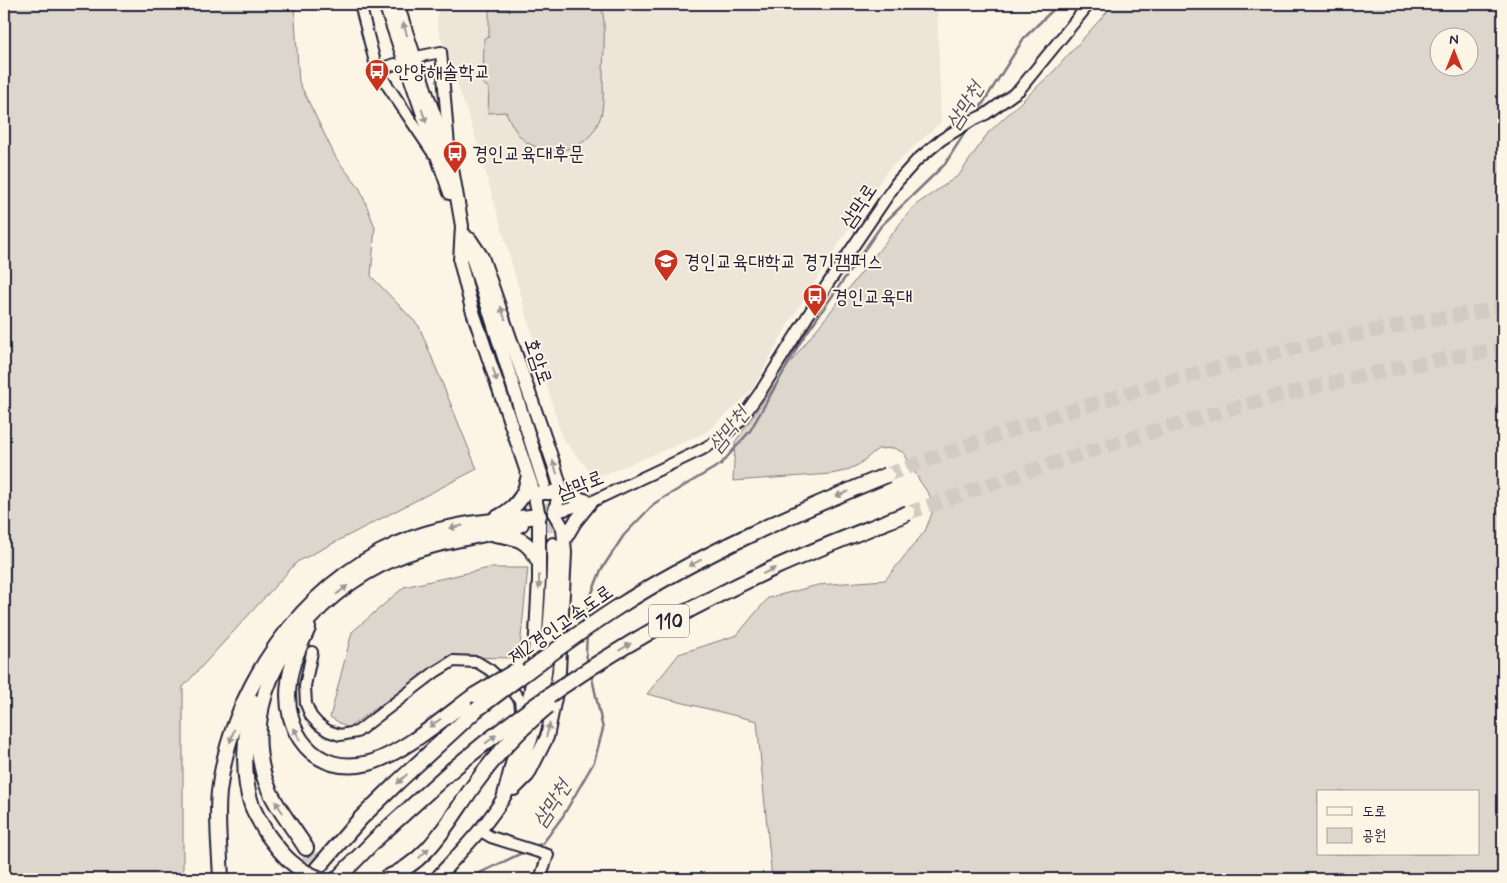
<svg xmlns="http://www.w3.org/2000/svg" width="1507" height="883" viewBox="0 0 1507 883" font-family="Mynerve,'Poor Story',sans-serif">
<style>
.built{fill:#ece5d8}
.green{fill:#dcd6cc;stroke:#7f7c84;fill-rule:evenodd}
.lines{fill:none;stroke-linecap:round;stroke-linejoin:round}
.stream{stroke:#78757e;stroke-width:2.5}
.major-tunnel{stroke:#d0cbc3;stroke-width:12;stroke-dasharray:12 6;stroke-linecap:butt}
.highway-tunnel{stroke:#d0cbc3;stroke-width:14;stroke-dasharray:14 7;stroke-linecap:butt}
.minor-casing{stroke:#22223b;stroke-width:14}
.major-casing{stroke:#22223b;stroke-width:16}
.highway-casing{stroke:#22223b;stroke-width:18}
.minor{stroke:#fcf5e5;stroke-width:10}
.major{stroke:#fcf5e5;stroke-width:12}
.highway{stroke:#fcf5e5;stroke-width:14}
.highway-bridge-casing{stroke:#22223b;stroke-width:18;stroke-linecap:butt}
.highway-bridge{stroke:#fcf5e5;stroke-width:14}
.oneway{fill:#9a9698}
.labels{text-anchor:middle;stroke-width:4;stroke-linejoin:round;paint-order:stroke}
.shield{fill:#fcf5e5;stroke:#63616e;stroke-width:1}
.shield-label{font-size:19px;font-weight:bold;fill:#22223b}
.poi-label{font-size:20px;fill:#22223b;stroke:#fcf5e5;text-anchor:start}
.street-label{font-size:20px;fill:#22223b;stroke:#fcf5e5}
.water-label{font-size:21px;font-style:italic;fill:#545362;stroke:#fcf5e5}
</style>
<rect width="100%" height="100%" fill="#fcf5e5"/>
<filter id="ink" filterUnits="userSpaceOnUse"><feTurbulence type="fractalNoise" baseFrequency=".02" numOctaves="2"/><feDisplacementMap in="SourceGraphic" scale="10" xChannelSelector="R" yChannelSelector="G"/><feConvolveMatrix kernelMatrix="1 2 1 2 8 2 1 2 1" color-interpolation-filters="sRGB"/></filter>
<g filter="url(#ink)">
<path class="built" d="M438,4H937L941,122L887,171L843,237L787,326L753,388L733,409L706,432L687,441L595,478L562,438L473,129L437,26Z"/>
<path class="green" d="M4,4H294L299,82L336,158L360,189L375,227L371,276L419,326L477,469L297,562L183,687V879H4Z
M510,4H601C607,26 603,53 603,76C603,87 604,100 602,110C602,115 599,121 597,125C585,152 548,158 525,141C516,134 511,123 506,112L488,113L489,88L483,84L484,38L489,37V8L508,9Z
M1114,4H1503V879H772L757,721L647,694L679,654L737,635L768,598L818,585L885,580L925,531L933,511L930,496L919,480L904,453L894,448L878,449L858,465L845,471L831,474L733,481L735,442L793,359L914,206L959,175L988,133L1053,72ZM1440,38H1470V68H1440ZM1318,792H1478V854H1318Z
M489,568H528L519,658L448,657L348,728L330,717L352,632L404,587Z"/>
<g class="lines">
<path class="stream" d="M975,116L1024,38L1059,4
M587,621L588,603L601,570L624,535L655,503L721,464L750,431L801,341L881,226L945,164L967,129
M587,634L586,653L588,663
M534,847L543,843L563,816L594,762L603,729L591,673
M467,879L524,852"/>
<path class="major-tunnel" d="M544,485L551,514L553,544"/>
<path class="highway-tunnel" d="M887,475C1086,400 1292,339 1503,308
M908,513C1101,445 1300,380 1503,349
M306,848L312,861L317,879"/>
<defs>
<path id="minor" d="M360,4L377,70L433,153
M421,56L441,52L449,146
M377,70L395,64
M554,513L591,502L701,450L720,439L739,422L761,391L827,285L897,182L917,160L941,140L971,121L986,114L1019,90L1089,4
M312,652L305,686L306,704L311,716L318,724L328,731L340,735L357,732L435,672L453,661L477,662L490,670L513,691L520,700L522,718
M479,830L491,837L548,855L540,879"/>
<path id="major" d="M385,4L450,193
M397,4L426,92L450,157L462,226L460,261L472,309L534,493L539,516V579L534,670L530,694L503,799
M465,235L544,483
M470,239L482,257L554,465L561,489L554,513
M561,489L571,496L591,502L575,522L565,539
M534,493H550L561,489
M514,789L528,775L547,737L555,698L559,671L565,553L563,528L554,513
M436,879C459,853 486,827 504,797C540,739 545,687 550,620C552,594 554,569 553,544"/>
<path id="highway" d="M495,519C512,511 525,498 528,479
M495,534C517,537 528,540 538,560
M308,628C300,646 291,663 289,682C282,732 315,777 369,763C402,754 446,716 475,695
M252,701C245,732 241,776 252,806C256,816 262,825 267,834
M306,848C291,824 272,803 264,776C237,682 313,593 395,558C433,542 474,537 513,528L521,524
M221,879C220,850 216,821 219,792C230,690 302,585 398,544C442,524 492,521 539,516
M308,879L361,818L398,782L476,710
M337,879L376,839L453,769"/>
</defs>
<use href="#minor" class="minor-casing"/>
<use href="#major" class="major-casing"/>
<use href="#highway" class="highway-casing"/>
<use href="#minor" class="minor"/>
<use href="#major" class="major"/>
<use href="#highway" class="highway"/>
<defs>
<path id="highway-bridge" d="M475,695L517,670
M476,710C523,675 568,639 618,607C702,553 795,513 887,475
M453,769C550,687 659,621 774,568C818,548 864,531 908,513
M267,834C283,856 295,870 321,879
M383,879C429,863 448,821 475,784C495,756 521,728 548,706"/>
</defs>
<use href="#highway-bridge" class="highway-bridge-casing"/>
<use href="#highway-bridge" class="highway-bridge"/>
</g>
<defs><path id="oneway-solid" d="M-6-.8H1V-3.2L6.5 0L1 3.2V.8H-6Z" transform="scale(1.25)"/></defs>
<g class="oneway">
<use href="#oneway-solid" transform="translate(405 29) rotate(-108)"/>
<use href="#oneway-solid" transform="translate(424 116) rotate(71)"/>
<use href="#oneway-solid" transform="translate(503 313) rotate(-109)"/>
<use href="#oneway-solid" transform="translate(495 375) rotate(72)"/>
<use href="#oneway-solid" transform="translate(555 467) rotate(-107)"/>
<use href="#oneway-solid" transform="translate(842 494) rotate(158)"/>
<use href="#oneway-solid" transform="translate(456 527) rotate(169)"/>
<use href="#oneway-solid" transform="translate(695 563) rotate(152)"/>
<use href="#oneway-solid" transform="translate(769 571) rotate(-25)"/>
<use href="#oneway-solid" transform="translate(539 582) rotate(91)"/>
<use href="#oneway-solid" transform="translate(342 590) rotate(-38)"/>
<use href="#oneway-solid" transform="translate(625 647) rotate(-31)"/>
<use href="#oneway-solid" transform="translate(435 723) rotate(144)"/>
<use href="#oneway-solid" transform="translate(548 730) rotate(-76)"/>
<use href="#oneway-solid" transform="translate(297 734) rotate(-117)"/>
<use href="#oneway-solid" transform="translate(232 736) rotate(108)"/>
<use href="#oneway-solid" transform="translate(491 739) rotate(-39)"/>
<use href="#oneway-solid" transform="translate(402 779) rotate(137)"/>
<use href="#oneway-solid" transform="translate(279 807) rotate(-123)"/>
<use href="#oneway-solid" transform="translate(424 853) rotate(-46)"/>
</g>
</g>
<defs>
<symbol id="bus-pin" viewBox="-11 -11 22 30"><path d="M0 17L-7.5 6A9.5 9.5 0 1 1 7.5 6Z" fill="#c8321e" stroke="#fcf5e5"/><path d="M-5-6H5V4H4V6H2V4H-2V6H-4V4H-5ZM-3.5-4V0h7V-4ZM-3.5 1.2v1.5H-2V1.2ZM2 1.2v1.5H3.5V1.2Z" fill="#fff"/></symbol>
<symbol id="university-pin" viewBox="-11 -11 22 30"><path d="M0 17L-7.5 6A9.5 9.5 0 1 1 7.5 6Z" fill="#c8321e" stroke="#fcf5e5"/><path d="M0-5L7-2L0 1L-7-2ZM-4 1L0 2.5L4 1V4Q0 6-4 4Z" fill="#fff"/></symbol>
</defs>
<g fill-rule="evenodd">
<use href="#bus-pin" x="363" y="57" width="28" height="38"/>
<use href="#bus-pin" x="441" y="139" width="28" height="38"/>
<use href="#university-pin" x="652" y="247" width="28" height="38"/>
<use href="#bus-pin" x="801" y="282" width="28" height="38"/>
</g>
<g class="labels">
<rect class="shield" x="649" y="604.5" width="40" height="33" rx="4"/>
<g class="shield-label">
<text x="669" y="628">110</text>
</g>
<g class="poi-label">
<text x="394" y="78">안양해솔학교</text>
<text x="472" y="160">경인교육대후문</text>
<text x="684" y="268">경인교육대학교 경기캠퍼스</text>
<text x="832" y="303">경인교육대</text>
</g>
<g class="street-label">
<text transform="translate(858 205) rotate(-56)" y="7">삼막로</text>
<text transform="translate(539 361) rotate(71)" y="7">호암로</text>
<text transform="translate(580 484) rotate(-21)" y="7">삼막로</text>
<text transform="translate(560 624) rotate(-35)" y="7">제2경인고속도로</text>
</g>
<g class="water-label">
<text transform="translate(964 105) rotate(-58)" y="7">삼막천</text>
<text transform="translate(728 429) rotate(-52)" y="7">삼막천</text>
<text transform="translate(551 803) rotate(-57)" y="7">삼막천</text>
</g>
</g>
<rect width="1507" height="883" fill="none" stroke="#fcf5e5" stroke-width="20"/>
<rect x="10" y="10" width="1487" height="863" fill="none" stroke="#22223b" stroke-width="2" filter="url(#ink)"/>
<rect x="1317" y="790" width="162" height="65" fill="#fcf5e5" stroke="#a5a1a1"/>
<rect x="1327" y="807" width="25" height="8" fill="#fcf5e5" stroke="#a5a1a1"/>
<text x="1362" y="816" font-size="15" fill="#22223b">도로</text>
<rect x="1327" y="828" width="25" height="15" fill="#dcd6cc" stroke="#a5a1a1"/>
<text x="1362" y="840" font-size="15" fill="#22223b">공원</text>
<g transform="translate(1454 52)"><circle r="24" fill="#fcf5e5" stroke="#a5a1a1"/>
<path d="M0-4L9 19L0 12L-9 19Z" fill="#c8321e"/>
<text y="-8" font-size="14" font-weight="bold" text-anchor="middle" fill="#22223b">N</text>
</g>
</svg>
